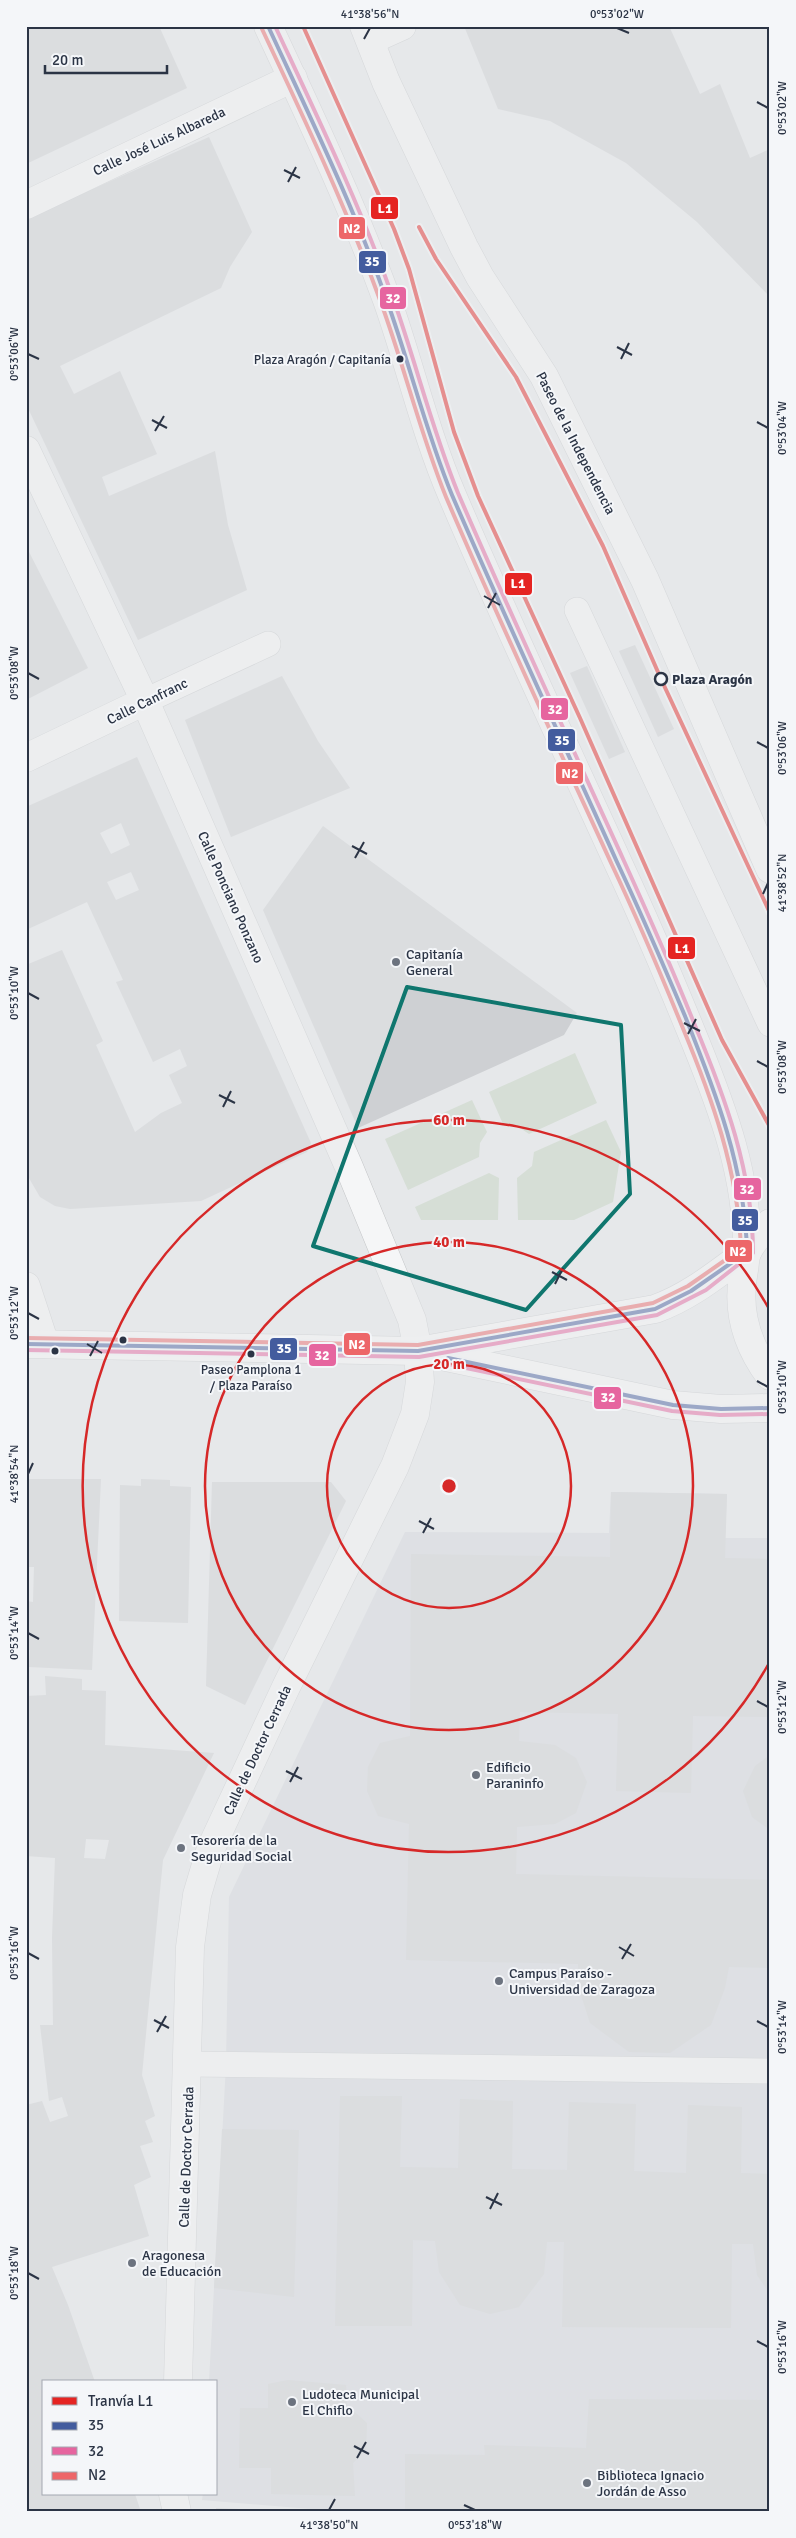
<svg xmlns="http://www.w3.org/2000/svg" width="796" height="2538" viewBox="0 0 796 2538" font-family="Signika,sans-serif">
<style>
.built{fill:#d4d7dd}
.green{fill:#d6ded6}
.building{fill:#ced0d3;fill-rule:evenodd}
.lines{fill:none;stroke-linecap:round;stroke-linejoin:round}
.pedestrian-casing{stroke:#c4c6c8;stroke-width:26}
.minor-casing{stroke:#c4c6c8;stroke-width:29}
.tertiary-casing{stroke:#c4c6c8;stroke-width:29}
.primary-casing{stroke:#c2c5c8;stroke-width:29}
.pedestrian{stroke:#f5f6f7;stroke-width:25}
.minor{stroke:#f5f6f7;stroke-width:28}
.tertiary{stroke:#f5f6f7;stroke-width:28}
.primary{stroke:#f8f8f8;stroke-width:28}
.bus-1-casing{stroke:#f4f6f9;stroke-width:8}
.bus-2-casing{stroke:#f4f6f9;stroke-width:8}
.bus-3-casing{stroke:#f4f6f9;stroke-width:8}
.bus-1{stroke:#435c9e;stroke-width:4}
.bus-2{stroke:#e6659f;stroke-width:4}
.bus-3{stroke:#ed6669;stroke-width:4}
.tram-1-casing{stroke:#f4f6f9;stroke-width:8}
.tram-1{stroke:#e52422;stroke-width:4}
.marked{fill:none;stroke:#0f766e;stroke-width:4;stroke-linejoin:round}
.ticks{fill:none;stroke:#2b3445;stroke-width:2}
.ring{fill:none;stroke:#d62828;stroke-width:2.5}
.bus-dot{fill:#2b3445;stroke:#f4f6f9;stroke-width:2}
.stop-dot{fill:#f4f6f9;stroke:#2b3445;stroke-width:2.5}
.poi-dot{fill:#6c737f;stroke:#f4f6f9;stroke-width:2}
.labels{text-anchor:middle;stroke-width:4;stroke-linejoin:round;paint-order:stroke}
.bus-label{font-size:13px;fill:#2b3445;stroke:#f4f6f9;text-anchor:end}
.street-label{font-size:14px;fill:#2b3445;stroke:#f4f6f9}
.stop-label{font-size:14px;font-weight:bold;fill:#2b3445;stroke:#f4f6f9;text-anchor:start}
.poi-label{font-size:14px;fill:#2b3445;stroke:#f4f6f9;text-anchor:start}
.centre{fill:#d62828;stroke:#f4f6f9;stroke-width:2.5}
.ring-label{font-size:15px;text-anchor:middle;font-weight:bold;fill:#d62828;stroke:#f4f6f9;stroke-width:4;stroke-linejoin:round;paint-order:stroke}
.line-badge{stroke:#f4f6f9;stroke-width:2}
.badge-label{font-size:14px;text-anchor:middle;font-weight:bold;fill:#fff}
.neatline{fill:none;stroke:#2b3445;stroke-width:2}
.ticks-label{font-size:12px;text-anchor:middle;fill:#2b3445}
</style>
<rect width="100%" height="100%" fill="#e6e8ea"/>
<path class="built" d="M611,1492L727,1494L725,1538H770V2512H348L202,2500L203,2494H216V2382H209L226,2065L229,1897L405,1532L609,1533Z"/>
<path class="green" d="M575,1053L597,1103L529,1134L517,1126L503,1124L489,1092Z
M472,1100L487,1132L480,1143L479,1157L408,1190L385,1139Z
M606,1120L621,1152L613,1202L574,1220H518L517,1178L532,1166L534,1152Z
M489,1173L499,1178L498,1220H421L415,1207Z"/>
<path class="building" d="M26,26H159L187,88L26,164Z
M464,26H669L700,94L720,84L750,158L770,149V297L697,222L626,163L550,121L498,109Z
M209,137L252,232L230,267L221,288L60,366L74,394L120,371L157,454L102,477L109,496L215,451L228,525L247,590L138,640L26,404V219Z
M26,546L88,668L26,700Z
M635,645L674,729L658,737L619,651Z
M587,666L625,752L609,759L570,673Z
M282,676L318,741L350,788L231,837L185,720Z
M137,757L311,1143L307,1152L201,1201L70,1209L55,1206L40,1197L26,1173V965L62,950L103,1041L96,1045L135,1132L161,1113L182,1103L169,1075L187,1066L180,1049L153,1062L116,982L123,980L87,902L26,930V807ZM121,823L130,845L111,854L100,833ZM131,872L139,890L116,900L107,882Z
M323,826L577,1013L564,1035L358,1128L263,910Z
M26,1479H101L92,1670L29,1667L30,1650H26V1601L33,1602L34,1567H26Z
M141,1479L170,1480V1486L191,1487L188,1623L119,1621L120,1485L141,1486Z
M212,1482H331L346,1501L245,1705L206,1686Z
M611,1492L727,1494L725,1558L770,1559V1717L693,1716L691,1793L616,1791L618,1714L520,1712L519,1741L555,1745L576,1758L587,1782L576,1813L555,1824L517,1827L516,1874L770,1880V1968L729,1967L725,1988L711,2025L670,2053L629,2052L590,2023L579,1989L578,1964L406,1960L409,1824L378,1816L367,1791L368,1767L380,1743L410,1736L411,1554L610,1557Z
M45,1676L82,1679V1690L106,1691L105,1745L214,1753L163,1860L142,2075L155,2116L145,2121L153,2142L140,2146L151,2177L134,2185L149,2236L52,2267L68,2305L95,2382H44V2494H135L141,2512H26V2105L42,2101L50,2122L68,2116L62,2097L49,2101L40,2025H53L52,1938L55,1858L26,1856V1696L46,1695ZM86,1839L109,1840L105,1859L84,1858Z
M770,1755V1830L752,1817L743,1791L755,1766Z
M340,2096H402L400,2167L458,2168L460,2099L513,2101L512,2169L567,2170L569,2102L636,2104L634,2171L686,2173L688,2105L742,2107L741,2173L770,2174V2294L757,2275L753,2244H732L731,2328L562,2327L564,2242H547L544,2274L519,2307L490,2314L460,2305L439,2272L435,2241L413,2240L412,2326H335Z
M222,2129L299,2130L294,2297L214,2288Z
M288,2380L346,2385L347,2405L367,2423L366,2450L353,2463L355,2496L271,2494V2468H239L240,2408H268V2384Z
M589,2399L770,2400V2512H405V2454L485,2455L484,2445L586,2448Z
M216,2508L259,2510V2512H217Z"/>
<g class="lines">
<defs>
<path id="pedestrian" d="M577,610L770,1024
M145,701L268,644
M188,2064L770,2071"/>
<path id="minor" d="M371,40L402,26
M26,205L293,78
M26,450L145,701L349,1167L412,1320L418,1351L420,1382L415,1414L395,1466L286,1687L211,1848L197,1895L190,1947L178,2382
M26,758L145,701
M26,1286L45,1344
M173,2494L177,2512"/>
<path id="tertiary" d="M268,26C310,116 353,207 387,300C410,365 425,432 452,495C505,620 563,742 619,865C646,923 671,982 695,1041C723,1110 748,1177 747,1252
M364,26L386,82L464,247L480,277L544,376L645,580L770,869"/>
<path id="primary" d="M770,1223C762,1232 753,1240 748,1251C745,1256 745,1264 744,1270C736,1309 746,1344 770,1376
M26,1344L418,1351L655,1309C689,1297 717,1274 747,1252
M432,1354L673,1405L721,1409L770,1408"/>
</defs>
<use href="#pedestrian" class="pedestrian-casing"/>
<use href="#minor" class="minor-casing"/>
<use href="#tertiary" class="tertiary-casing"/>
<use href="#primary" class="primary-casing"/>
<use href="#pedestrian" class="pedestrian"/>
<use href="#minor" class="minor"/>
<use href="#tertiary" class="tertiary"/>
<use href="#primary" class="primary"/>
<defs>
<path id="bus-1" d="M26,1344L418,1351L655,1309L691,1291L747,1252C745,1168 716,1093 685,1016C663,964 641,913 617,862C562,740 505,618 452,495C426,432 410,365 387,301C354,207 310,117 268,26
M448,1358L673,1405L721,1409L770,1408"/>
<path id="bus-2" d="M26,1350L419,1357L657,1315L706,1290L753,1253C753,1172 725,1097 694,1023C672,968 648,914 624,861C568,738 511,616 458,493C432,429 416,363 393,298C360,205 317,116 275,26
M447,1364L672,1411L720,1415L770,1414"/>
<path id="bus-3" d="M26,1338L418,1345L653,1303L688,1286L741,1249C738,1170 712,1098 682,1026C660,972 637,918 612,865C556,743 499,621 446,497C420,433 404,365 380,300C346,207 304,118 262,29"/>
</defs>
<use href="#bus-1" class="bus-1-casing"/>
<use href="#bus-2" class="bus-2-casing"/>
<use href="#bus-3" class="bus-3-casing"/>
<use href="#bus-1" class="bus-1"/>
<use href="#bus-2" class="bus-2"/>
<use href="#bus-3" class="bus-3"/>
<defs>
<path id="tram-1" d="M303,26L394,229L409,269L454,432L478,496L580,718L722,1040L770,1127
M419,227L436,259L516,377L603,546L661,679L770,913"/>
</defs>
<use href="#tram-1" class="tram-1-casing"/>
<use href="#tram-1" class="tram-1"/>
</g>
<path d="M0 0H796V2538H0ZM407,987L621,1025L630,1194L526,1310L313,1246Z" fill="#e6e8ea" fill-opacity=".55" fill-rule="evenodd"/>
<path class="marked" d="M407,987L621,1025L630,1194L526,1310L313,1246Z"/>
<path class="ticks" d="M617,28L629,33M364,39L370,28M757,102L768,108M284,170L300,178M288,182L296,167M617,347L632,355M28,354L39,359M621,359L629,343M152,420L167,428M757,422L768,428M155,431L164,416M484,596L500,605M488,608L496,593M28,673L39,679M757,742L768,748M352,846L367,854M355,858L364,842M763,894L768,883M28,993L39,999M684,1023L700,1031M688,1034L696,1019M757,1061L768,1067M219,1095L235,1103M223,1107L231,1091M552,1272L567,1280M555,1284L563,1268M28,1313L39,1319M87,1344L102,1353M90,1356L98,1341M757,1381L768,1387M28,1474L33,1463M419,1521L434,1529M423,1533L431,1518M28,1633L39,1639M757,1701L768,1707M286,1771L302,1779M290,1782L298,1767M619,1947L634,1956M28,1953L39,1959M622,1959L631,1944M154,2020L169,2028M757,2021L768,2027M157,2032L166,2016M486,2197L502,2205M490,2209L498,2193M28,2273L39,2279M757,2341L768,2347M354,2446L369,2454M357,2458L366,2442M464,2505L475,2510M329,2510L335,2499"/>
<g class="ring">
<circle cx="449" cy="1486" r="122"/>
<circle cx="449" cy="1486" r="244"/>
<path d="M769 1663A366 366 0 1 1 769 1309"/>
</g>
<g class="bus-dot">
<circle cx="400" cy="359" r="4.5"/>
<circle cx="123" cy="1340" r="4.5"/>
<circle cx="55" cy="1351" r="4.5"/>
<circle cx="251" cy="1354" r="4.5"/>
</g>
<circle class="stop-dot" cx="661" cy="679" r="6"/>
<g class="poi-dot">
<circle cx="396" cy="962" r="5"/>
<circle cx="476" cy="1775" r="5"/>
<circle cx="181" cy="1848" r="5"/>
<circle cx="499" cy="1981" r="5"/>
<circle cx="132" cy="2263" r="5"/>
<circle cx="292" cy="2402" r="5"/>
<circle cx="587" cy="2483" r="5"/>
</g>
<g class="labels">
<g class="bus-label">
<text x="391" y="364">Plaza Aragón / Capitanía</text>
<text x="251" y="1374" text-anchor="middle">Paseo Pamplona 1<tspan x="251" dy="16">/ Plaza Paraíso</tspan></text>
</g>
<g class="street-label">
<text transform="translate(159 141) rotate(-25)" y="5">Calle José Luis Albareda</text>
<text transform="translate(576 443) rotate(63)" y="5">Paseo de la Independencia</text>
<text transform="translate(147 701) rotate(-26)" y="5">Calle Canfranc</text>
<text transform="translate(231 897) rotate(66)" y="5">Calle Ponciano Ponzano</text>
<text transform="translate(257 1750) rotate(-65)" y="5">Calle de Doctor Cerrada</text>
<text transform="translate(186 2157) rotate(-88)" y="5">Calle de Doctor Cerrada</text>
</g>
<g class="stop-label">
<text x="672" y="684">Plaza Aragón</text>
</g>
<g class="poi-label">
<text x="406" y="959">Capitanía<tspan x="406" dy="16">General</tspan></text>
<text x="486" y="1772">Edificio<tspan x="486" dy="16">Paraninfo</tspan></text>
<text x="191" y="1845">Tesorería de la<tspan x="191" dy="16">Seguridad Social</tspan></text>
<text x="509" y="1978">Campus Paraíso -<tspan x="509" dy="16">Universidad de Zaragoza</tspan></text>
<text x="142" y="2260">Aragonesa<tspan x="142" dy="16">de Educación</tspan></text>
<text x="302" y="2399">Ludoteca Municipal<tspan x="302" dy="16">El Chiflo</tspan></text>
<text x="597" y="2480">Biblioteca Ignacio<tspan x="597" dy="16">Jordán de Asso</tspan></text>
</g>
</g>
<circle cx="449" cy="1486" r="8" class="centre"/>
<g class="ring-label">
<text x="449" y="1125">60 m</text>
<text x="449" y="1247">40 m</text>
<text x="449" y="1369">20 m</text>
</g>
<g class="line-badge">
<rect x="370" y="196" width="29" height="24" rx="5" fill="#e52422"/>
<rect x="338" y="216" width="28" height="24" rx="5" fill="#ed6669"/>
<rect x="358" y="250" width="29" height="24" rx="5" fill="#435c9e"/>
<rect x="379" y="286" width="28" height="24" rx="5" fill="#e6659f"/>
<rect x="504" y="572" width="29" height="24" rx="5" fill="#e52422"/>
<rect x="540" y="697" width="29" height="24" rx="5" fill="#e6659f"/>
<rect x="547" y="728" width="29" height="24" rx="5" fill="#435c9e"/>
<rect x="555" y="761" width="29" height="24" rx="5" fill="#ed6669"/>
<rect x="667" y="936" width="29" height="24" rx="5" fill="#e52422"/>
<rect x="733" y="1177" width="29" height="24" rx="5" fill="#e6659f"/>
<rect x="731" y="1208" width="28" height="24" rx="5" fill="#435c9e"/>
<rect x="724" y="1239" width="29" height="24" rx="5" fill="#ed6669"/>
<rect x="343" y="1332" width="28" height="24" rx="5" fill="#ed6669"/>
<rect x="269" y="1337" width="29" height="24" rx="5" fill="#435c9e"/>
<rect x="308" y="1343" width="29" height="24" rx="5" fill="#e6659f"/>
<rect x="593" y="1386" width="29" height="24" rx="5" fill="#e6659f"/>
</g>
<g class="badge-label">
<text x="385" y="213">L1</text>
<text x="352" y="233">N2</text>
<text x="372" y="266">35</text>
<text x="393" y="303">32</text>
<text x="518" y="588">L1</text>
<text x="555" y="714">32</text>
<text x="562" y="745">35</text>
<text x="570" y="778">N2</text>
<text x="682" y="953">L1</text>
<text x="747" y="1194">32</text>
<text x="745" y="1225">35</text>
<text x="738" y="1256">N2</text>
<text x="357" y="1349">N2</text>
<text x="284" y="1353">35</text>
<text x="322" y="1360">32</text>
<text x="608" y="1402">32</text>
</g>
<rect width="796" height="2538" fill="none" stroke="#f4f6f9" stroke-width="55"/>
<rect x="42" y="2380" width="175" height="115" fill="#f4f6f9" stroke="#a4a8b1"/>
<rect x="52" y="2397" width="25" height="8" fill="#e52422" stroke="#a4a8b1"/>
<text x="88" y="2406" font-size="15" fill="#2b3445">Tranvía L1</text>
<rect x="52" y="2422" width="25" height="8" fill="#435c9e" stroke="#a4a8b1"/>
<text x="88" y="2430" font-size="15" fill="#2b3445">35</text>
<rect x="52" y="2447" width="25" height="8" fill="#e6659f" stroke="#a4a8b1"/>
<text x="88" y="2456" font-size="15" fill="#2b3445">32</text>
<rect x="52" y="2472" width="25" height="8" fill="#ed6669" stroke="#a4a8b1"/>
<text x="88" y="2480" font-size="15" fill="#2b3445">N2</text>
<path d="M45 65v8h122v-8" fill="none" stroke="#2b3445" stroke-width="2.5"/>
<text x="52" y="65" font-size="15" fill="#2b3445" stroke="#f4f6f9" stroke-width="4" paint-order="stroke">20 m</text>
<rect x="28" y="28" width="740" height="2482" class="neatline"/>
<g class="ticks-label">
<text x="370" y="18">41°38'56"N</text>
<text x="617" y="18">0°53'02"W</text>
<text transform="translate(782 108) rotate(-90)" y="4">0°53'02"W</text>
<text transform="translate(14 354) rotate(-90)" y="4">0°53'06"W</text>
<text transform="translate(782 428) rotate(-90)" y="4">0°53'04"W</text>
<text transform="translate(14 673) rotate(-90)" y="4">0°53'08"W</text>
<text transform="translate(782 748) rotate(-90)" y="4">0°53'06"W</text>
<text transform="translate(782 883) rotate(-90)" y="4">41°38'52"N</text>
<text transform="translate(14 993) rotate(-90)" y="4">0°53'10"W</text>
<text transform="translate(782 1067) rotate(-90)" y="4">0°53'08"W</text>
<text transform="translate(14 1313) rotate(-90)" y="4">0°53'12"W</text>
<text transform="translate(782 1387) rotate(-90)" y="4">0°53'10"W</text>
<text transform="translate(14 1474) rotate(-90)" y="4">41°38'54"N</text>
<text transform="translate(14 1633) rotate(-90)" y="4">0°53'14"W</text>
<text transform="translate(782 1707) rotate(-90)" y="4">0°53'12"W</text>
<text transform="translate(14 1953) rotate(-90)" y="4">0°53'16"W</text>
<text transform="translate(782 2027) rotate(-90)" y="4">0°53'14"W</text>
<text transform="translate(14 2273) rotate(-90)" y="4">0°53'18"W</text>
<text transform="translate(782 2347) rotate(-90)" y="4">0°53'16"W</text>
<text x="329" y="2529">41°38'50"N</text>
<text x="475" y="2529">0°53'18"W</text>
</g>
</svg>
